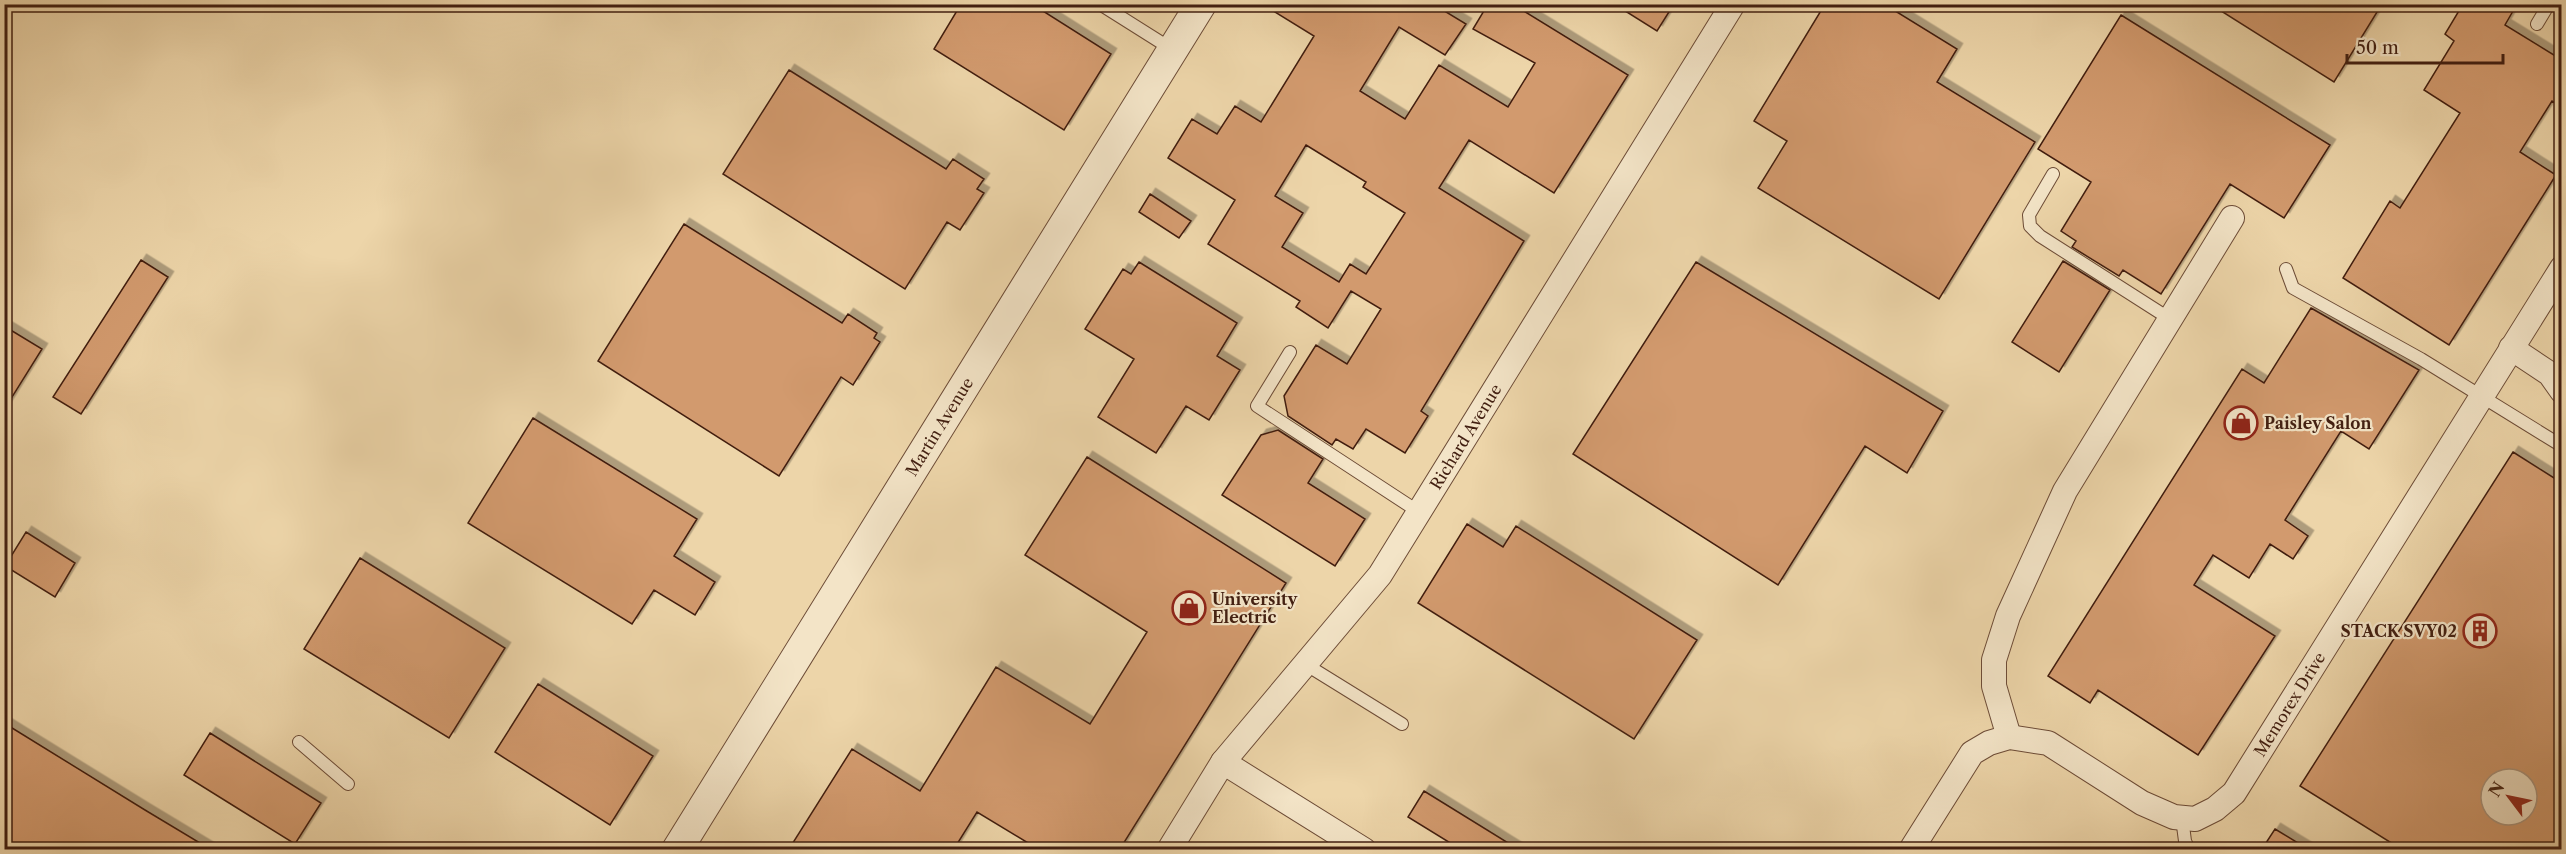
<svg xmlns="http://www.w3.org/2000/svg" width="2566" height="854" viewBox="0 0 2566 854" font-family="'Libre Caslon Text',serif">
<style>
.building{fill:#d29a6e;stroke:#421f11;stroke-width:1.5;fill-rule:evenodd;filter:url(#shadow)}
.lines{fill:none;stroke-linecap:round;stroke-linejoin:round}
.service-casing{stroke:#6d4c37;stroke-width:14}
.minor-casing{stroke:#6d4c37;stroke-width:26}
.tertiary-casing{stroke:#6d4c37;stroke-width:32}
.service{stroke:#f3e4c7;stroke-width:12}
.minor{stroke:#f3e4c7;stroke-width:24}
.tertiary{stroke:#f3e4c7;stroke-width:30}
.labels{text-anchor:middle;stroke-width:4.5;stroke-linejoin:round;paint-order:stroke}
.poi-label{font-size:16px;font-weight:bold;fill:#421f11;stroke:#f3e4c7;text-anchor:start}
.street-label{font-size:16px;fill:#421f11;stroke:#f3e4c7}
</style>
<defs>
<filter id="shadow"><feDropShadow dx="5.5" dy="-5.5" stdDeviation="0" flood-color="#0004"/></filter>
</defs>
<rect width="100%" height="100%" fill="#edd5a9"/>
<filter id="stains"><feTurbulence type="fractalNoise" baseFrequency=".00333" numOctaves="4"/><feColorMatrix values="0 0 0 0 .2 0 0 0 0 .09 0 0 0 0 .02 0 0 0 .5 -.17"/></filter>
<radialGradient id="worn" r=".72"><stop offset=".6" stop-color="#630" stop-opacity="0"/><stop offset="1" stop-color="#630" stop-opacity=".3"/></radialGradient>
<path class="building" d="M961,4H1032L1111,54L1064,130L934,49Z
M1262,4H1433L1466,24L1445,55L1399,27L1360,91L1405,119L1439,65L1508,107L1535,63L1473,29L1488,4H1525L1522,10L1628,75L1554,193L1469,140L1439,188L1524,241L1421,411L1428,416L1405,453L1366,429L1353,449L1336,439L1332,445L1288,416L1284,396L1316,345L1347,364L1381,309L1351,291L1328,328L1296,307L1300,301L1208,244L1235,200L1168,158L1192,119L1217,134L1235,106L1261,122L1314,36ZM1306,145L1366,182L1363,187L1405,213L1366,274L1350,264L1339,282L1282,247L1303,213L1275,196Z
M1614,4H1674L1657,31Z
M1825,4H1884L1957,49L1937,82L2035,142L1939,299L1758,188L1787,141L1754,121Z
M2210,4H2382L2334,82Z
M2463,4H2517L2505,25L2562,60V107L2552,101L2520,152L2556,175L2449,345L2343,278L2390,201L2400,208L2460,113L2424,90L2454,41L2445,34Z
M2121,15L2330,145L2284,218L2230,184L2161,294L2123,270L2119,276L2072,247L2076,241L2061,231L2091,182L2038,149Z
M789,70L946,169L953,159L984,179L977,189L984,193L960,230L947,222L905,289L723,174Z
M1150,194L1191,221L1179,238L1139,212Z
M684,224L842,323L848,314L877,333L874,338L880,342L853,385L841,377L779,476L598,361Z
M141,260L168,277L81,414L53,397Z
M2063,261L2110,290L2059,372L2012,342Z
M1139,262L1237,323L1217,356L1240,370L1209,420L1186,406L1156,453L1098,417L1134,359L1085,329L1123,269L1131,274Z
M1696,262L1943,411L1907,473L1865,446L1778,585L1573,454Z
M2311,308L2419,370L2369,449L2341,431L2285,520L2308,536L2293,559L2270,544L2249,578L2213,555L2194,585L2275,636L2198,755L2098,690L2090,703L2048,676L2242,369L2264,383Z
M4,326L42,349L4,410Z
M533,418L697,519L674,556L715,582L695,615L654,590L632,624L468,523Z
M1278,430L1323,459L1308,483L1365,519L1335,566L1222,495L1261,435Z
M2513,452L2562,483V849H2401L2300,786ZM2491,779H2527V815H2491Z
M1087,457L1286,583L1120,849H1038L977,812L954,849H789L852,749L920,791L996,667L1090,724L1147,632L1025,555Z
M1467,524L1503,547L1516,526L1697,640L1634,739L1418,603Z
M26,532L75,563L55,597L5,566Z
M360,558L505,648L449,738L304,649Z
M538,684L653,756L610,825L495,752Z
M4,723L145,810L210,849H4Z
M210,733L321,803L295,844L184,775Z
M1424,791L1518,849H1460L1408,817Z
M2275,829L2308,849H2262Z"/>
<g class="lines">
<defs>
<path id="service" d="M1100,4L1173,50
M2537,24L2549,4
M2053,174L2029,215L2030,226L2040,236L2170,319
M2286,269L2293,288L2421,359L2562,446
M1290,352L1257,406L1419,512
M1305,664L1402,724
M299,742L348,784
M2182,818L2185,841L2189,850"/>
<g id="minor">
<path d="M2511,348L2550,374L2562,391"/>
<path d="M2009,737L1994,686V660L2008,616L2065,491L2232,218"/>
<path d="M1223,762L1364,850"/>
<path id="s1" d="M1169,850L1223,762L1380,575L1733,4"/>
<path id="s2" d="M1911,850L1972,753L1989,743L2009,737L2048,743L2142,803L2174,817L2195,819L2215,809L2234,793L2562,268"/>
</g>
<g id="tertiary">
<path id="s3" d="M677,850L1201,4"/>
</g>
</defs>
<use href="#service" class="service-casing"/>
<use href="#minor" class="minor-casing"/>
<use href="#tertiary" class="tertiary-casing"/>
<use href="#service" class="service"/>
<use href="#minor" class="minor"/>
<use href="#tertiary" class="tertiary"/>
</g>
<defs>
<symbol id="shop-ring" viewBox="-11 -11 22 22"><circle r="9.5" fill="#f3e4c7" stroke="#8f2418" stroke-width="1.5"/><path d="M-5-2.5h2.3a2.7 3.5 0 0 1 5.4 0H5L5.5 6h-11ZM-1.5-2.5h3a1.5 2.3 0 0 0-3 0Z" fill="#8f2418"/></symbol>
<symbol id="building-ring" viewBox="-11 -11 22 22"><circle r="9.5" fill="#f3e4c7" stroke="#8f2418" stroke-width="1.5"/><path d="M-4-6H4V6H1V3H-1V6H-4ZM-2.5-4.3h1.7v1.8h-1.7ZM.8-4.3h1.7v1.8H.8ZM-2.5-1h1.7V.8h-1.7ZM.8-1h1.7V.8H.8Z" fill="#8f2418"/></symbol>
</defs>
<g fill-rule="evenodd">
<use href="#shop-ring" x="2222" y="404" width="38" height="38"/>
<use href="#shop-ring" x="1170" y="589" width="38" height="38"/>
<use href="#building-ring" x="2461" y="612" width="38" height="38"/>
</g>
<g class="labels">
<g class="poi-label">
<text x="2264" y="429">Paisley Salon</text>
<text x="1212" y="605">University<tspan x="1212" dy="18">Electric</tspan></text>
<text x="2457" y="637" text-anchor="end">STACK SVY02</text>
</g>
<g class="street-label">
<text dy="6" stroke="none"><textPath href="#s3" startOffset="498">Martin Avenue</textPath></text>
<text dy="6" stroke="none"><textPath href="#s1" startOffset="510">Richard Avenue</textPath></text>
<text dy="6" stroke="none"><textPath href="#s2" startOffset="514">Memorex Drive</textPath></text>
</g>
</g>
<rect width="2566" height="854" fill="none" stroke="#edd5a9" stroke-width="24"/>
<rect x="6" y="6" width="2554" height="842" fill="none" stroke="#421f11" stroke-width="3"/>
<rect x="12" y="12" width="2542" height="830" fill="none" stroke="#421f11" stroke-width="1.5"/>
<g transform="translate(2509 797) rotate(302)"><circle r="28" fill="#f3e4c7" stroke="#ac957e" stroke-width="1.5"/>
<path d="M0-4.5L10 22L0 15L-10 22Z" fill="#8f2418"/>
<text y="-9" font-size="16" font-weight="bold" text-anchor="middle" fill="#421f11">N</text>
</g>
<path d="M2347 54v9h156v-9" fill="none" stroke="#421f11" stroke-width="3"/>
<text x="2356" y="54" font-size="18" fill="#421f11" stroke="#f3e4c7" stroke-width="4.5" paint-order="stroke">50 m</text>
<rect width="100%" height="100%" filter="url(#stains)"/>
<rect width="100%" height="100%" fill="url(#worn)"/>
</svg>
